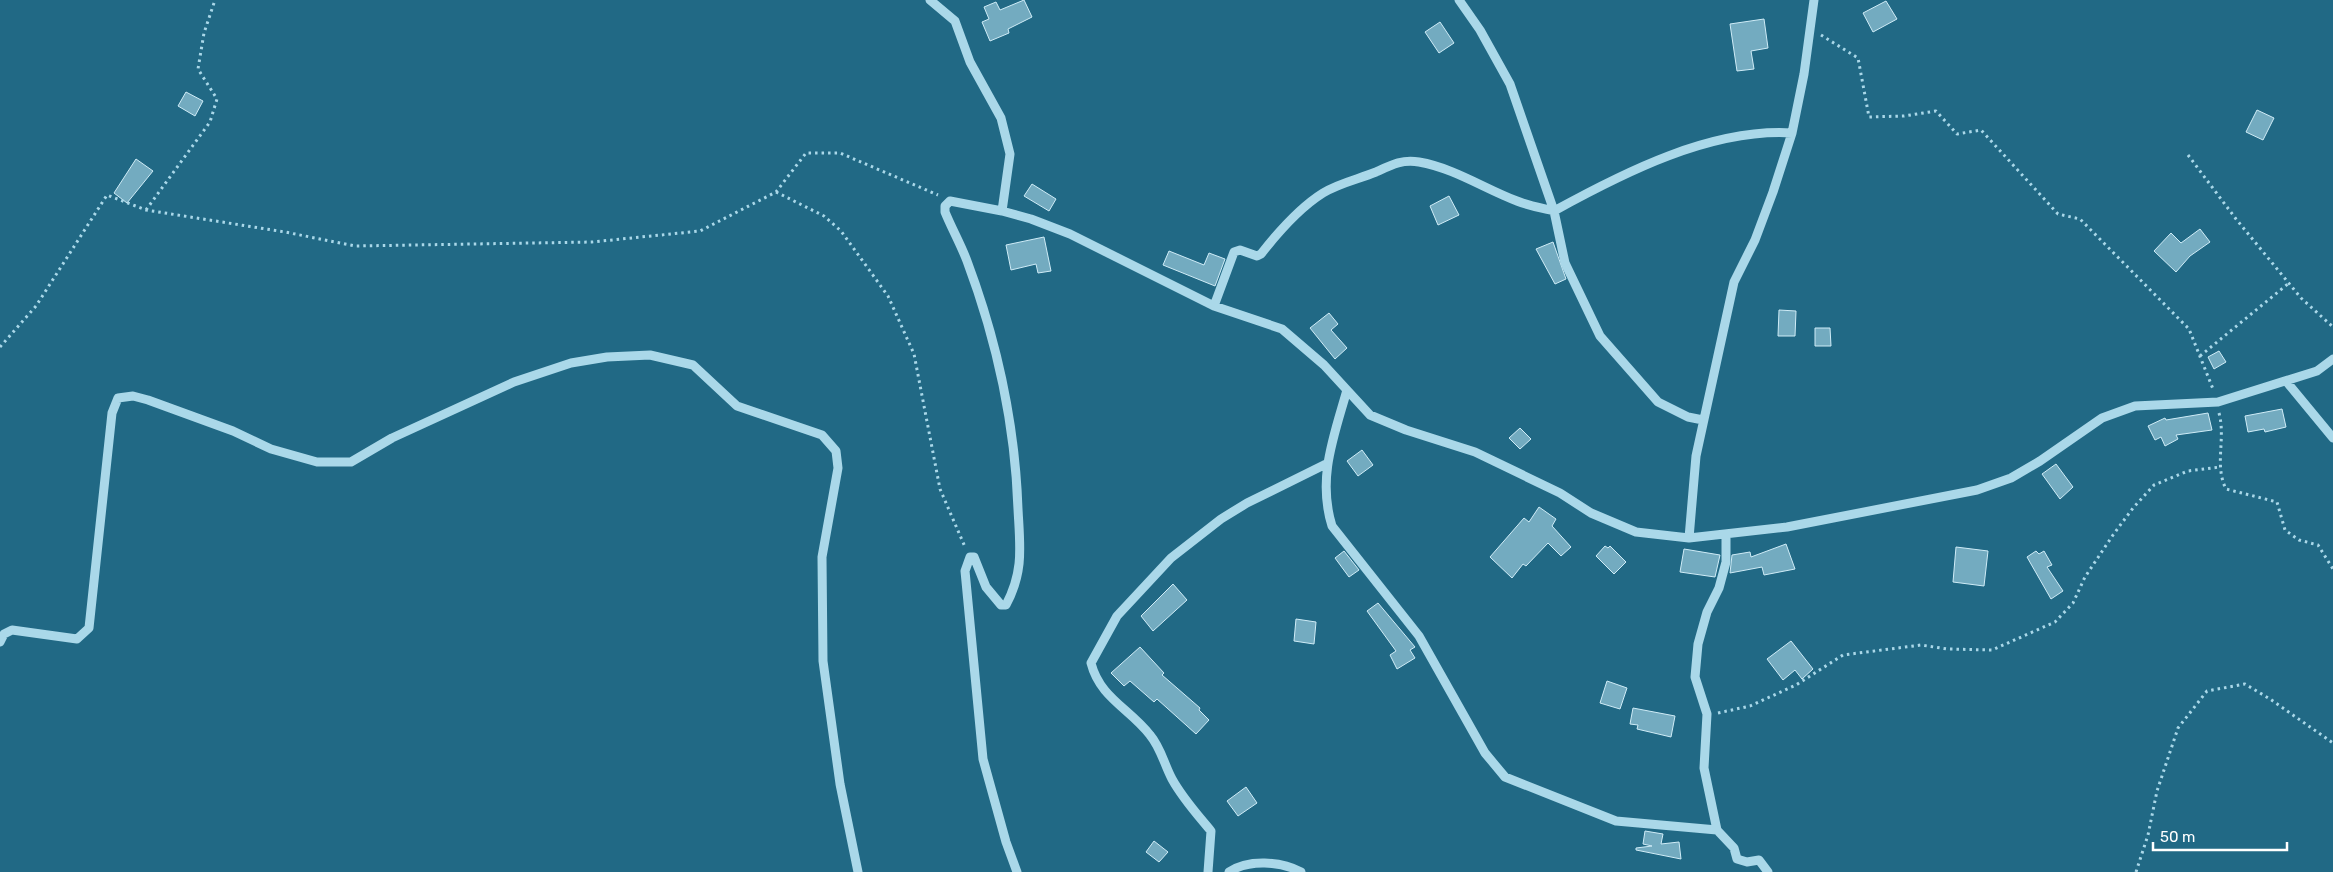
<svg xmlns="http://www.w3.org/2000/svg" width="2333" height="872" viewBox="0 0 2333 872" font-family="Rubik,sans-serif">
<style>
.building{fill:#73abc0;stroke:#cfecf7}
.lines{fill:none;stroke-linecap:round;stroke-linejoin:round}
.path{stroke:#aad8e9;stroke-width:3;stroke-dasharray:2.5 4;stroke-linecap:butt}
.minor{stroke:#aad8e9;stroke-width:9}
</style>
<rect width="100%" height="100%" fill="#216985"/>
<path class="building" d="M1024,0L1032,17L1008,29L1009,33L990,41L982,22L989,19L984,7L996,2L1000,10Z
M1886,1L1897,19L1873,32L1863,13Z
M1764,19L1768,48L1751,51L1754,69L1737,71L1730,24Z
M1440,22L1454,43L1439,53L1425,32Z
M186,92L203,101L195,116L178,106Z
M2257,110L2274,118L2263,140L2246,132Z
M136,159L153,171L127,203L114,193Z
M1032,184L1056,199L1049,211L1024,196Z
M1449,196L1459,215L1438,225L1430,206Z
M2200,229L2210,242L2190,256L2176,272L2154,251L2171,233L2181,243Z
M1044,237L1051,271L1038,273L1036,264L1011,270L1006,245Z
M1553,242L1566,279L1555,284L1536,249Z
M1169,251L1204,265L1209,253L1225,259L1215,286L1163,265Z
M1779,310L1796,311L1795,336H1778Z
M1329,313L1338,324L1331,330L1347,348L1335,359L1310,328Z
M1815,328H1830L1831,346H1815Z
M2219,351L2226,362L2214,369L2208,357Z
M2282,409L2286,427L2265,432L2264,429L2248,432L2245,416Z
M2208,413L2212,430L2176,435L2178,439L2165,446L2161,437L2155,440L2148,426L2165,418L2166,420Z
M1520,428L1531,439L1520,449L1509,438Z
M1362,450L1373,465L1358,476L1347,461Z
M2056,464L2073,487L2060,499L2042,474Z
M1539,507L1556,519L1552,526L1571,547L1561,556L1548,543L1526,566L1523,564L1512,578L1490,557L1524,518L1529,522Z
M1786,544L1795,569L1764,575L1762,567L1730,573L1732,555L1750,552L1751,557Z
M1605,546L1608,548L1610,546L1626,562L1614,574L1596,556Z
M1956,547L1988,551L1984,586L1953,582Z
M1684,549L1720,555L1715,577L1680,572Z
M1344,551L1359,570L1349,577L1335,558Z
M2036,551L2039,554L2044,551L2052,565L2047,567L2063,591L2051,599L2027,557Z
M1173,584L1187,600L1153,631L1141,616Z
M1378,603L1415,647L1410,650L1415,658L1397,669L1390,655L1396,651L1367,611Z
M1296,619L1316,622L1314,644L1294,641Z
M1791,641L1813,669L1802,679L1795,670L1783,680L1767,659Z
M1140,647L1164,673L1162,675L1200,708L1199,710L1209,720L1196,734L1157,699L1154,702L1130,681L1124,686L1111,673Z
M1607,681L1627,688L1620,709L1600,703Z
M1633,708L1675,716L1671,737L1637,729L1638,725L1630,724Z
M1246,787L1257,803L1238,816L1227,801Z
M1645,831L1663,834L1661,844L1679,842L1681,859L1636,850V848L1652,846L1643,844Z
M1154,841L1168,852L1159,862L1146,852Z"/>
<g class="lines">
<path class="path" d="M1821,35L1858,58L1869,117L1904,116L1936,111L1957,134L1981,130L2058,214L2080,219L2189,329L2213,389
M2188,155L2236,219L2301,298L2333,327
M776,192L824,216L841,231L888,296L914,354L940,489L965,547
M146,210L210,122L217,99L198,69L204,33L215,0
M0,347L36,306L107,195L146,210L285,232L355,246L592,242L700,231L776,192L806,153H840L938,195
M2200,356L2289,283
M2219,413C2226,439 2214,465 2226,489L2277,502L2285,530L2299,540L2318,545L2333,569
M1718,713L1750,706L1796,685L1843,655L1921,645L1947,649L1992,650L2055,622L2073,603L2085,577L2113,535L2133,508L2154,485L2188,471L2220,467
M2136,872L2148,835L2157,791L2178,728L2207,691L2245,684L2270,699L2333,743"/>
<path class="minor" d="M930,0L955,21L970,62L1001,118L1010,154L1002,211
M1459,0L1480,30L1510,84L1554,211L1565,263L1600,336L1658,402L1688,417L1703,420
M1214,306L1234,252L1240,250L1257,256L1261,254C1279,231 1299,208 1323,193C1339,183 1359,179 1376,172C1391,165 1402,159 1419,162C1454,168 1485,189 1517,201C1529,206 1542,208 1554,211C1623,173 1711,128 1792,133
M2286,381L2333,438
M1347,390C1334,436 1317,478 1332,526L1419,636L1485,753L1505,777L1616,821L1717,830
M1726,534V562L1719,588L1707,612L1698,644L1695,677L1707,714L1704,768L1717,830L1734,848L1737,859L1747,862L1759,860L1768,872
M1689,538L1696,456L1734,282L1755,240L1773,192L1792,133L1804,74L1814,0
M0,642L4,634L12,630L77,639L89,628L112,413L118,398L133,396L148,400L233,431L271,449L317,462H351L392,438L514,382L571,363L607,357L650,355L693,365L737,406L822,435L836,451L838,468L822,557L823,661L840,784L858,872
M1017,872L1006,842L983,759L965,571L970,557H974L986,587L1001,605H1006C1024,571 1020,547 1018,509C1015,424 997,341 967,261C961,245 952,229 945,212V206L950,201L1002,211L1031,219L1070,234L1214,306L1282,329L1324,365L1370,415L1406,430L1475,452L1560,493L1591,513L1636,532L1689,538L1787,527L1977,490L2011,478L2040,461L2102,418L2135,406L2218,402L2317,371L2333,359
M1208,872L1211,831C1197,814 1183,799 1172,779C1164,764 1161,748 1150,735C1129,708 1100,698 1091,663L1117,616L1171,558L1221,519L1247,503L1326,464
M1229,872C1248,859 1281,861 1301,872"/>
</g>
<path d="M2153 842v8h134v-8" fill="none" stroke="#ffffff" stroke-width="2.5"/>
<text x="2160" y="842" font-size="15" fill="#ffffff" stroke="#216985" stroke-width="4" paint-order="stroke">50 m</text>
</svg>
